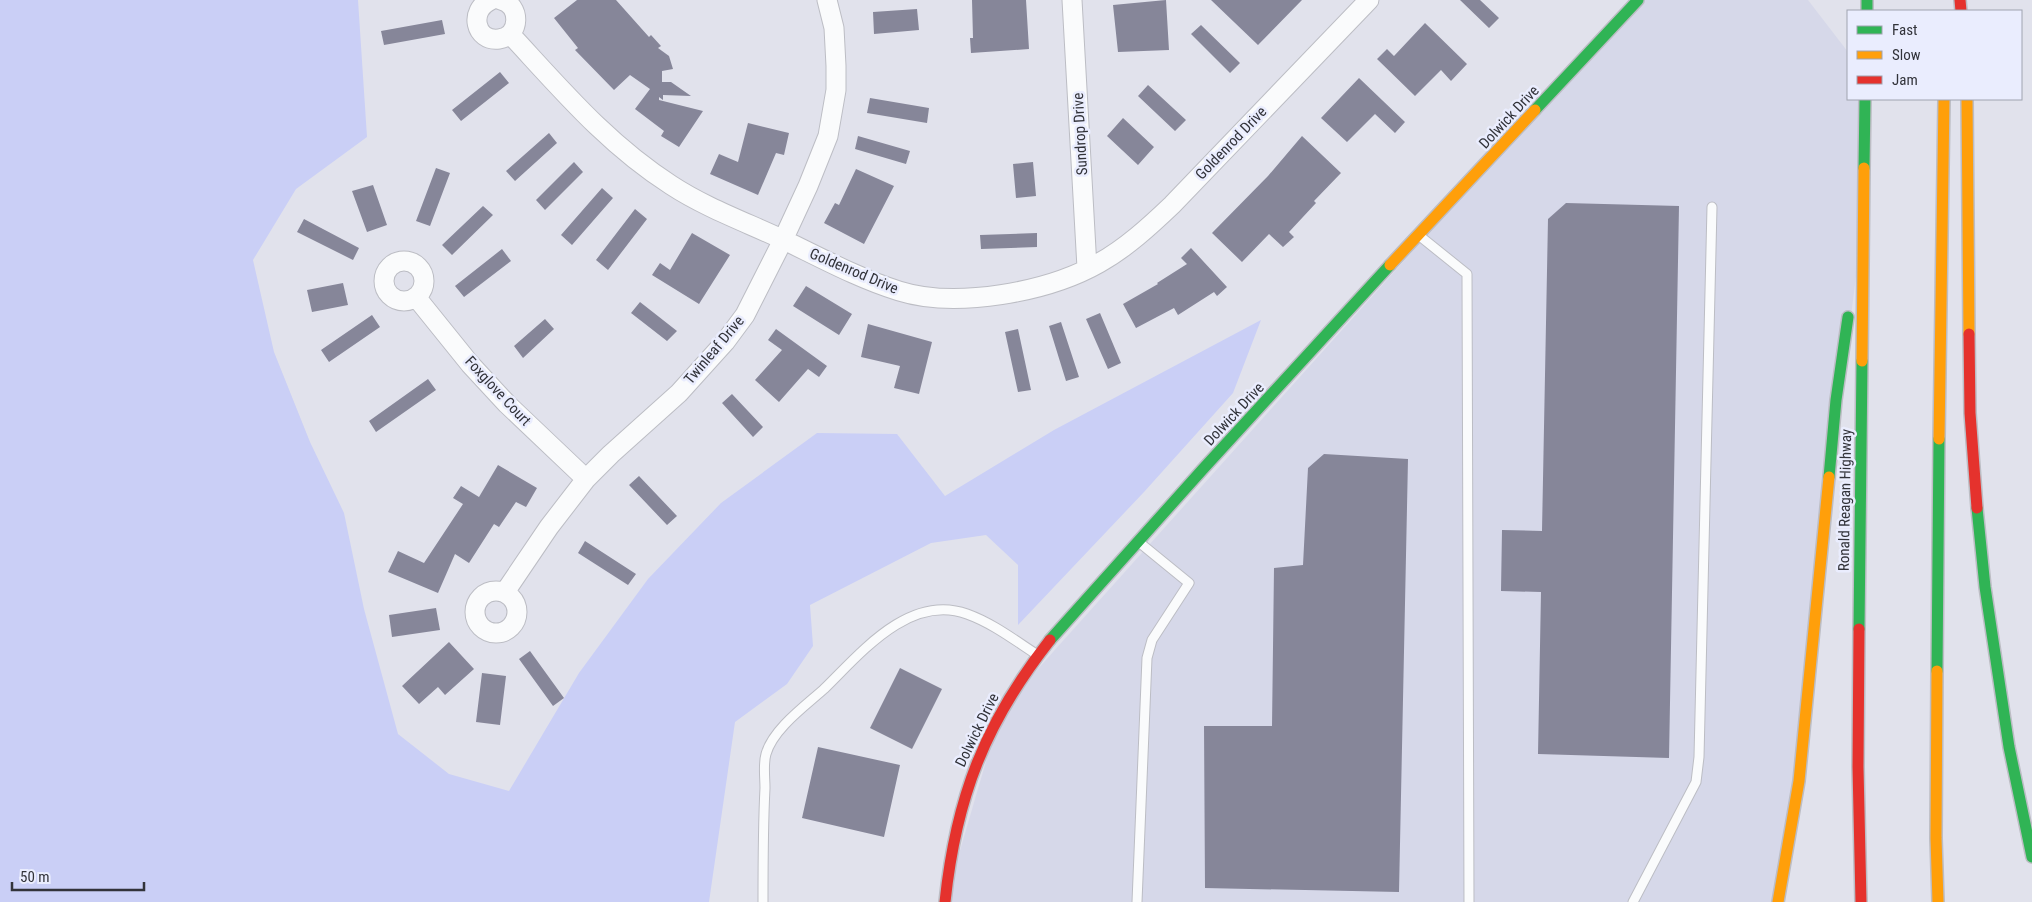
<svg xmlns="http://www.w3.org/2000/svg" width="2032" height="902" viewBox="0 0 2032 902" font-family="'Roboto Condensed',sans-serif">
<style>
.built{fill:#d6d8e9}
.green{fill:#cacff6}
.building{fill:#868699}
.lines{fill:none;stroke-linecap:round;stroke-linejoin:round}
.lane-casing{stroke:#bcbdc4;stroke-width:11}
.street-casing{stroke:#bcbdc4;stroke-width:21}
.fast-casing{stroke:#bcbdc4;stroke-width:14}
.slow-casing{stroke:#bcbdc4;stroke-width:14}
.jam-casing{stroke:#bcbdc4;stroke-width:14}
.lane{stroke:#fafbfc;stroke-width:9}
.street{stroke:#fafbfc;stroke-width:19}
.fast{stroke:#30b455;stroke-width:11}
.slow{stroke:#ff9f0a;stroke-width:11}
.jam{stroke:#e5322d;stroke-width:11}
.labels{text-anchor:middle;stroke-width:5;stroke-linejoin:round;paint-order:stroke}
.street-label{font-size:15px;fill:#32333a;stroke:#eaedfe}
</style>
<rect width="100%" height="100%" fill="#e1e2ec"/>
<path class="built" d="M1638,0H1808L1848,52V99H1865L1864,212L1778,902H945L1001,710Z"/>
<path class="green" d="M0,0H358L367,137L296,189L253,260L274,352L310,442L344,513L364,609L398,734L449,774L509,791L579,673L648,579L721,503L817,433L897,434L945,496L1054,430L1261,320L1233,393L1144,492L1018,625V565L986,535L931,543L810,605L813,646L787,684L735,722L709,902H0Z"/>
<path class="building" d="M577,0H616L649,37L651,35L661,46L658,48L669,56L673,69L662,71V82H671L691,96L663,95V100L659,97V100L703,111L679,147L661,136L664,131L635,109L650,89L630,75L614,90L575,50L578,48L554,18Z
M972,0H1026L1029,49L971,53L970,38H973Z
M1166,0L1169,50L1118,52L1113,5Z
M1211,0H1302L1258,45Z
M1460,0H1480L1499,18L1489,28Z
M917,9L919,30L874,34L873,12Z
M442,20L445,34L384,45L381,31Z
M1425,23L1467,64L1451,81L1441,70L1415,96L1377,59L1387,49L1394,56Z
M1201,25L1240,63L1230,73L1191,34Z
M500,72L509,83L461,121L452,110Z
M1359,78L1405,122L1395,133L1375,114L1347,142L1321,118Z
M1148,85L1186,120L1175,131L1138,96Z
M870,98L929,108L927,123L867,113Z
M1123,118L1154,147L1138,165L1107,136Z
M748,123L789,133L784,155L776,153L758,195L710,174L719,154L738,162Z
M549,133L557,143L515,181L506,171Z
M858,136L910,151L906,164L855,149Z
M1302,136L1341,173L1314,201L1316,203L1289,232L1294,237L1283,247L1269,234L1242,262L1212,233L1268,176Z
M574,162L583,172L545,210L536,200Z
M1033,162L1036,196L1016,198L1013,164Z
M436,168L450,173L430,226L416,221Z
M856,169L894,186L864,244L824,223L835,203L839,205Z
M373,185L387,225L367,232L352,191Z
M602,188L613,198L572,245L561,235Z
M1566,203L1679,206L1669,758L1538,754L1541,592L1501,591L1502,530L1542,531L1548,219Z
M483,206L493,215L452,255L442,245Z
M635,209L647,219L608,270L596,260Z
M304,219L359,248L353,260L297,232Z
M692,233L730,255L699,304L652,275L660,263L670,270Z
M1037,233V247L981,249L980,235Z
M1191,248L1227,287L1217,296L1214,292L1178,315L1174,308L1136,328L1123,304L1158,284L1157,283L1187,264L1181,258Z
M502,249L511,261L464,297L455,286Z
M343,283L348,305L312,312L307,290Z
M806,286L852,314L839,335L793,306Z
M640,302L677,331L667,341L631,313Z
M1100,313L1121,363L1108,369L1086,319Z
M372,315L380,327L329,362L321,350Z
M545,319L554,329L523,358L514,346Z
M1061,322L1079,377L1066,381L1049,326Z
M868,324L932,342L919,394L894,388L900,366L861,357Z
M776,329L827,366L819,377L808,369L779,402L755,380L782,350L768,340Z
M1018,329L1031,390L1018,392L1005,332Z
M428,379L436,390L376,432L369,421Z
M732,394L763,427L753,437L722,403Z
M1324,454L1408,459L1399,892L1205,888L1204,726H1272L1274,568L1303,565L1308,468Z
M498,465L537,488L526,507L516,502L499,527L494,524L469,563L455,554L438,593L388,572L398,551L424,563L463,504L453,498L461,486L479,497Z
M639,476L677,516L667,525L629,485Z
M585,541L636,574L628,585L578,553Z
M436,608L440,630L392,637L389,615Z
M449,642L474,669L445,695L438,687L419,704L402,686Z
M530,651L564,698L553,706L519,659Z
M900,668L942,689L912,749L870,728Z
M482,673L506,676L500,725L476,722Z
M818,747L900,765L884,837L802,818Z"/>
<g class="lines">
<defs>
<path id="lane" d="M1421,237L1467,274L1469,902
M763,902C763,864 763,826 765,788C765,778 763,764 766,754C773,729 805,706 824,689C860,654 909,593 967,614C992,623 1013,639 1036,654
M1137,902L1147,658L1152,640L1189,583L1140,543
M1633,902L1696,782L1699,757L1712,207"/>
<path id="street" d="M491,0C468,10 475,42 499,39C521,36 521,5 501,0
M1072,0L1087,268
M510,34C561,89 607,144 671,185C706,208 748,223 786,241C823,259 860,279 899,291C956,309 1048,292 1099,263C1126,248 1150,226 1172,205L1369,0
M384 281a20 20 0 1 1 40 0a20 20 0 1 1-40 0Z
M416,297L470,364L507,404L586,479
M475 612a21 21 0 1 1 42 0a21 21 0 1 1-42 0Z
M505,592L549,527L586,479L611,454L679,393L725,342L745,315L783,240L808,186L828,136L836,90V66L834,28L827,0"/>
<path id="fast" d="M1867,0V11
M1535,110L1638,0
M1864,168L1865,99
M1829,477L1836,400L1848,317
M1977,508L1985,587L2009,747L2032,857
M1859,629L1862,361
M1050,640L1203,469L1390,265
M1937,671L1939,439"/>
<path id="slow" d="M1967,99L1969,334
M1390,265L1535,110
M1862,361L1864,168
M1939,439L1944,99
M1937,671L1936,838L1938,902
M1778,902L1799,781L1829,477"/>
<path id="jam" d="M1960,0L1961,11
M1969,334L1970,413L1977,508
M1859,629L1858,767L1861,902
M945,902C956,797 985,723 1050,640"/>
</defs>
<use href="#lane" class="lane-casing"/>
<use href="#street" class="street-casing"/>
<use href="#fast" class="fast-casing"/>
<use href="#slow" class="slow-casing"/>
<use href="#jam" class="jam-casing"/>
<use href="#lane" class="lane"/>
<use href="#street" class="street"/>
<use href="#fast" class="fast"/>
<use href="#slow" class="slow"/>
<use href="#jam" class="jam"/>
</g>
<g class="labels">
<g class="street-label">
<text transform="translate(1509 117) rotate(-47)" y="5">Dolwick Drive</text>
<text transform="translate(1080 134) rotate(-93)" y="5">Sundrop Drive</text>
<text transform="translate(1231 143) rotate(-46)" y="5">Goldenrod Drive</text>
<text transform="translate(854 271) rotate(23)" y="5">Goldenrod Drive</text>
<text transform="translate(714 350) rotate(-50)" y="5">Twinleaf Drive</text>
<text transform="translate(498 391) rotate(47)" y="5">Foxglove Court</text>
<text transform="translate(1234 414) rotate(-47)" y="5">Dolwick Drive</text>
<text transform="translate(1845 500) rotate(-89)" y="5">Ronald Reagan Highway</text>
<text transform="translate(977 730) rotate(-64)" y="5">Dolwick Drive</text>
</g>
</g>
<rect x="1847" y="10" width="175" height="90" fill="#eaedfe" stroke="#a0a3b0"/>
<rect x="1857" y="26" width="25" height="8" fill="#30b455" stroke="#a0a3b0"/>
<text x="1892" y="35" font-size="15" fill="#32333a">Fast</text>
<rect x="1857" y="51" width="25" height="8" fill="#ff9f0a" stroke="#a0a3b0"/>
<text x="1892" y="60" font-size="15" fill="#32333a">Slow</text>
<rect x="1857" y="76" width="25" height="8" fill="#e5322d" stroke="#a0a3b0"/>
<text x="1892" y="85" font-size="15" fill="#32333a">Jam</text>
<path d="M12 882v8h132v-8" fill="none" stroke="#32333a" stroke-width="2.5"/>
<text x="20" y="882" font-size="15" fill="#32333a" stroke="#eaedfe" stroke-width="4" paint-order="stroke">50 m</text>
</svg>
